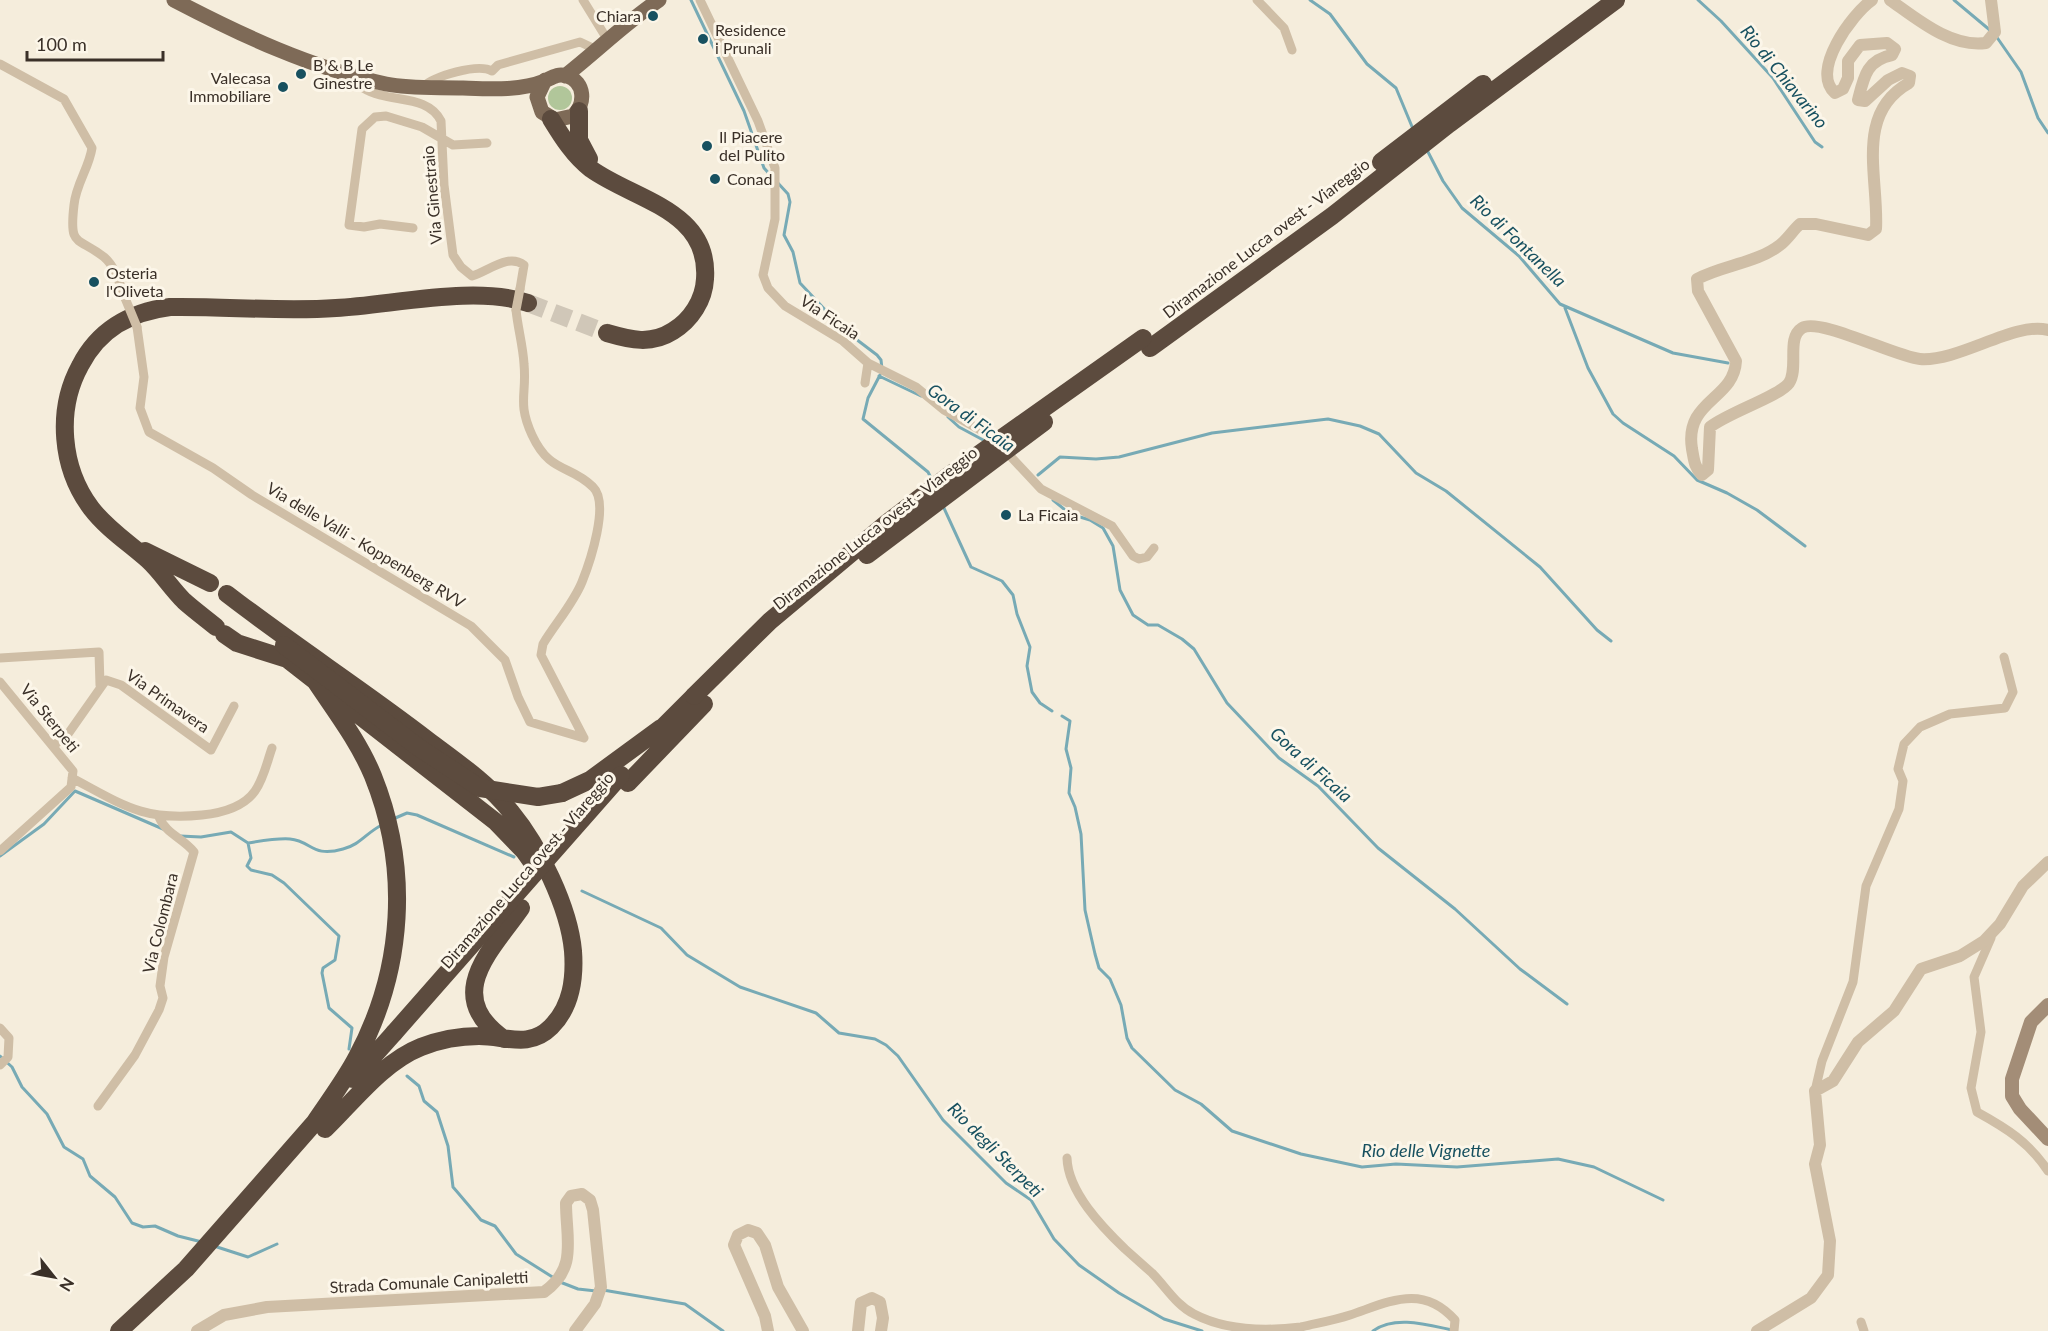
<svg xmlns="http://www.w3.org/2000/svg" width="2048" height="1331" viewBox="0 0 2048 1331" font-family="Lato,sans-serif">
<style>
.green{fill:#b1c69a}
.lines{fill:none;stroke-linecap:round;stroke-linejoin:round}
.stream{stroke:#77aab5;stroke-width:3}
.motorway-tunnel{stroke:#d0c7b8;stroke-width:18;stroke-dasharray:18 9;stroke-linecap:butt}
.minor{stroke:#cfbea6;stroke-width:9}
.tertiary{stroke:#cfbea6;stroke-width:12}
.secondary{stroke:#a38d77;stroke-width:14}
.primary{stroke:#7e6a57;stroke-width:15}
.motorway{stroke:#5c4b3e;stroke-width:18}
.minor-bridge{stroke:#cfbea6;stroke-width:9}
.motorway-bridge{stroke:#5c4b3e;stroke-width:18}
.poi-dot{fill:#185160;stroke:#fcf6e9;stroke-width:2}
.labels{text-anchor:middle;stroke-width:6;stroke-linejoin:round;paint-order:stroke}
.poi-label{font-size:16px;fill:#3a3028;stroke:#fcf6e9;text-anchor:start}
.street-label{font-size:16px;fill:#3a3028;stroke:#fcf6e9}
.water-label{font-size:18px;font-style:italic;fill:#185160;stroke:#fcf6e9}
</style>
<rect width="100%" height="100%" fill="#f5eddc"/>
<path class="green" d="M548 98a12 12 0 1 1 24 0a12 12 0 1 1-24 0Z"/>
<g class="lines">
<path class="stream" d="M691,0L744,111L764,168L773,178
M1310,0L1330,14L1367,64L1396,88L1413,129
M1698,0L1721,21L1773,78L1815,142L1822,147
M1954,0L1991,31
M1996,36L2021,72L2038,118L2048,133
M1427,150L1443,181L1462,208L1519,256L1560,304L1673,353L1728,363
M777,182L788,194L790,202L784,235L793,252L800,283L844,330L877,355L881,360L882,369
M1565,308L1588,368L1613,414L1623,423L1674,456L1697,480L1727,493L1757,510L1805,546
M880,375L868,398L863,419L928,472L932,480
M879,376L921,396
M948,417L959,427L985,441
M1038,475L1060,457L1096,459L1119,457L1212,433L1311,421L1328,419L1360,426L1379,434L1416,473L1446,491L1540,567L1597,630L1611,641
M1053,500L1070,514L1090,520L1103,528L1113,546L1120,590L1133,615L1148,625H1158L1182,639L1194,649L1227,703L1279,758L1318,786L1378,848L1455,909L1520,969L1567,1004
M943,506L971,567L1002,581L1013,595L1017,614L1030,647L1027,666L1032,692L1040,703L1052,711
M1062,716L1070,721L1066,749L1071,768L1069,793L1075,807L1081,834L1085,910L1095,954L1099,968L1110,979L1121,1005L1127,1038L1132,1048L1175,1090L1201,1104L1232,1131L1301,1154L1362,1167L1396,1164L1457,1167L1558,1159L1594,1167L1663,1200
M393,819L407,813L417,815L514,857
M180,836L201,837L231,832L248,843
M248,843C261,841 277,838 290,839C312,841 312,858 343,849C360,845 367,832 382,825
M248,843L251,858L247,866L251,870L272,875L284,883L339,936L335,960L323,968L322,973L329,1008L352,1028L349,1049
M0,856L44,824L75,791L163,829
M582,891L661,928L687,955L740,987L816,1013L839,1033L875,1039L886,1045L898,1056L943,1120L1006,1183L1031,1200L1054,1239L1079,1265L1119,1293L1164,1319L1202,1331
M0,1056L12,1067L22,1087L47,1114L64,1147L83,1159L90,1176L115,1197L132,1223L143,1227L155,1226L178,1236L202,1242
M407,1076L419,1086L424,1101L437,1112L448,1146L453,1187L459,1194L481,1220L495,1226L516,1254L554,1278
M214,1246L248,1257L277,1244
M560,1282L578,1289L596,1291
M603,1290L685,1304L723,1331
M1373,1331C1395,1315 1428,1325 1452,1330"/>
<path class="motorway-tunnel" d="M528,303L607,333"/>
<path class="minor" d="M583,0L607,39
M700,0L758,121L775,168V219L763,275L768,288L785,306L843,341L868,363L916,387L944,410L986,433
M1257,0L1284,28L1292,50
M0,64L64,99L92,148C89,168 76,184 74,205C69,248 77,236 104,257C116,267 120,285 125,298
M492,71L498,65L580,42L597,50
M362,78L363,88C389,104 427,93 441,121L444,185L453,255L461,267L472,276C489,271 508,253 524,265L520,289
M423,87C434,76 478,63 492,71
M413,228L380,224L364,227L349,225L362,129L375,117L386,116L422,127L453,145L487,143
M516,310C518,329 523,346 524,364C527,395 517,402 532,435C550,474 570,464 593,487C610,503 590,562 582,582C573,604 555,624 543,644L541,655L584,738
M137,327L144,377L140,408L149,432L213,468L252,495L471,626L505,660L518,697L530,722L584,738
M865,383L868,363
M1012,458L1041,489L1112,526L1133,556L1139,559L1147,557L1154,548
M0,658L99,652L100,685
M0,682L73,771L71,787L0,851
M53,746L68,734L106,680L121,685L211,750L234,706
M72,778C123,805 143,821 202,815C221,813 243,808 255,791C264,778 267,762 272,748
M1991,938L1974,977L1981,1032L1971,1088L1977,1112C2006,1128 2029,1142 2048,1171
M0,1028L9,1038L8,1057L0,1065
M1815,1091L1822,1061L1853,982L1866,886L1899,809L1903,781L1898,769L1904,744L1920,727L1950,714L2005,708L2013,692L2004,657
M98,1106L135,1055L159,1010L163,998L160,986L164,957L194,852C183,838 166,834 159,817
M1067,1158C1068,1192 1102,1227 1125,1249C1134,1257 1143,1265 1152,1273C1166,1287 1176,1305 1194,1314C1226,1331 1267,1331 1301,1327C1318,1323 1335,1320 1350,1315C1389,1302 1422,1283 1455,1320L1454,1331
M1861,1322L1864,1331"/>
<path class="tertiary" d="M1872,0C1852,14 1810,71 1835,93L1843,89L1848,78V61L1860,45L1887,43L1895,49L1892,55C1867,60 1864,76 1858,100L1865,101L1888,80L1902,73L1910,76L1909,83C1854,114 1879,178 1876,229L1868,235L1816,224H1800C1793,230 1788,239 1780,245C1757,263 1723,265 1697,279L1698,291L1736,361C1734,400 1684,400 1692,449C1694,459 1694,467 1702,475L1708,470L1710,427C1729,412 1780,396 1789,383C1799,368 1786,338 1802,328C1819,317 1896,357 1920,359C1959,362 2015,321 2048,330
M1890,0C1917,19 1951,48 1986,43L1995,32L1991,0
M197,1331L224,1315L267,1307L544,1292C578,1268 566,1239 566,1203L571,1196L582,1194L590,1200L593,1210L601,1287L595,1304L575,1331
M768,1331L765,1316L734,1245L738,1235L748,1230L757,1233L765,1245L778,1287L803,1331
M858,1331L861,1303L872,1298L880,1302L883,1318L881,1331
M1757,1331L1811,1298L1828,1275L1830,1241L1815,1164L1820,1145L1815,1091L1833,1081L1858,1042L1894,1011L1921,969L1960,956L1984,941L2000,924L2023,886L2048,862"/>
<path class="secondary" d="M2048,1005L2031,1022L2012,1079V1096L2020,1109L2048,1139"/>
<path class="primary" d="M174,0C241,35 311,68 386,84C411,89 438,87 463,88C490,89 520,91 545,81C553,77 558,73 567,76C585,82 586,104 573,116L555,120L542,112L537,97L545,80
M565,76C597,51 625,23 659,0"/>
<path class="motorway" d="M579,111V140L589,159
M551,119C562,137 574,156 591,169C634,200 710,210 705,279C704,300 691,320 673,331C651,345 631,340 607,333
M1381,162L1483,84
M1150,348L1332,216L1449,124L1616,0
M145,551L210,583
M227,594C293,645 363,690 429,741C457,762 489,784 511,812C539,846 569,907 573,951C575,978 572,1006 551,1027C529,1049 506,1036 479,1036C459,1036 439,1040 421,1047C383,1062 353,1102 325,1129
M216,627C205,618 194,610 184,601C171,588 161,572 148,560C129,543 107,529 91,508C61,468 56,410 80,366C99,329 130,312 170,307C225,306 281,312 336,308C392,305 476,285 528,303
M224,634L237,643L287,659L496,822L524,851L534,865
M653,737L694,696
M628,783L704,704
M562,793L590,780L661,728
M504,1039C442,995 491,951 521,908
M353,1079L394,1033
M315,1122C329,1101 345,1080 357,1057C404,969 410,868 373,776C359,742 336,712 316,682
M119,1331L186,1269L323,1113"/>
<path class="minor-bridge" d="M125,298L137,327
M516,310L520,289"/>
<path class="motorway-bridge" d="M867,555L1044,422
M284,645L418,747L480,788L538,797L562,793
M694,696L770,621L887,523L951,474L1143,338
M394,1033L621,775"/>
</g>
<g class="poi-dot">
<circle cx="653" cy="16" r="6"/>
<circle cx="703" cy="39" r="6"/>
<circle cx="301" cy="74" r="6"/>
<circle cx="283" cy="87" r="6"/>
<circle cx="707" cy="146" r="6"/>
<circle cx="715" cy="179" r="6"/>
<circle cx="94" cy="282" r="6"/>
<circle cx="1006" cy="515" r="6"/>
</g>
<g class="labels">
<g class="poi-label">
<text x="641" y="22" text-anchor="end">Chiara</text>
<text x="715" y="36">Residence<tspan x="715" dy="18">i Prunali</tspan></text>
<text x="313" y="71">B &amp; B Le<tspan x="313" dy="18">Ginestre</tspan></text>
<text x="271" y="84" text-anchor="end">Valecasa<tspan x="271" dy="18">Immobiliare</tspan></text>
<text x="719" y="143">Il Piacere<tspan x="719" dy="18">del Pulito</tspan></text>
<text x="727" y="185">Conad</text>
<text x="106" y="279">Osteria<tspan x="106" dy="18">l'Oliveta</tspan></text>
<text x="1018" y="521">La Ficaia</text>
</g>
<g class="street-label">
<text transform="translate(432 195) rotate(-95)" y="6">Via Ginestraio</text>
<text transform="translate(1266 238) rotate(-37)" y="6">Diramazione Lucca ovest - Viareggio</text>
<text transform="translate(830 317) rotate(33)" y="6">Via Ficaia</text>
<text transform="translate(875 528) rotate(-38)" y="6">Diramazione Lucca ovest - Viareggio</text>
<text transform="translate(366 545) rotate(31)" y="6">Via delle Valli - Koppenberg RVV</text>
<text transform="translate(168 701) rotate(35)" y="6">Via Primavera</text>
<text transform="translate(50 718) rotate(51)" y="6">Via Sterpeti</text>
<text transform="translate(527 870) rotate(-49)" y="6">Diramazione Lucca ovest - Viareggio</text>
<text transform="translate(160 923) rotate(-76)" y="6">Via Colombara</text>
<text transform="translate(429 1282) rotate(-3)" y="6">Strada Comunale Canipaletti</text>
</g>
<g class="water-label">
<text transform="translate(1784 77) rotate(51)" y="6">Rio di Chiavarino</text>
<text transform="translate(1518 241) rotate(44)" y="6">Rio di Fontanella</text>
<text transform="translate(971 418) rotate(36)" y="6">Gora di Ficaia</text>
<text transform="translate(1311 765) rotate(42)" y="6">Gora di Ficaia</text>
<text transform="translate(995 1150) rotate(45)" y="6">Rio degli Sterpeti</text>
<text x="1426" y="1157">Rio delle Vignette</text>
</g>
</g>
<g transform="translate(54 1277) rotate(121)" stroke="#fcf6e9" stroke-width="4.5" paint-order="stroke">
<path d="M0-4.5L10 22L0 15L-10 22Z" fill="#3a3028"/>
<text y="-9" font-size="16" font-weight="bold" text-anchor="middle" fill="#3a3028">N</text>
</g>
<path d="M27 51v9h136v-9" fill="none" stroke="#3a3028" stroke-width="3"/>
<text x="36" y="51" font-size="18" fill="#3a3028" stroke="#fcf6e9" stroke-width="4.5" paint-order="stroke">100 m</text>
</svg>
